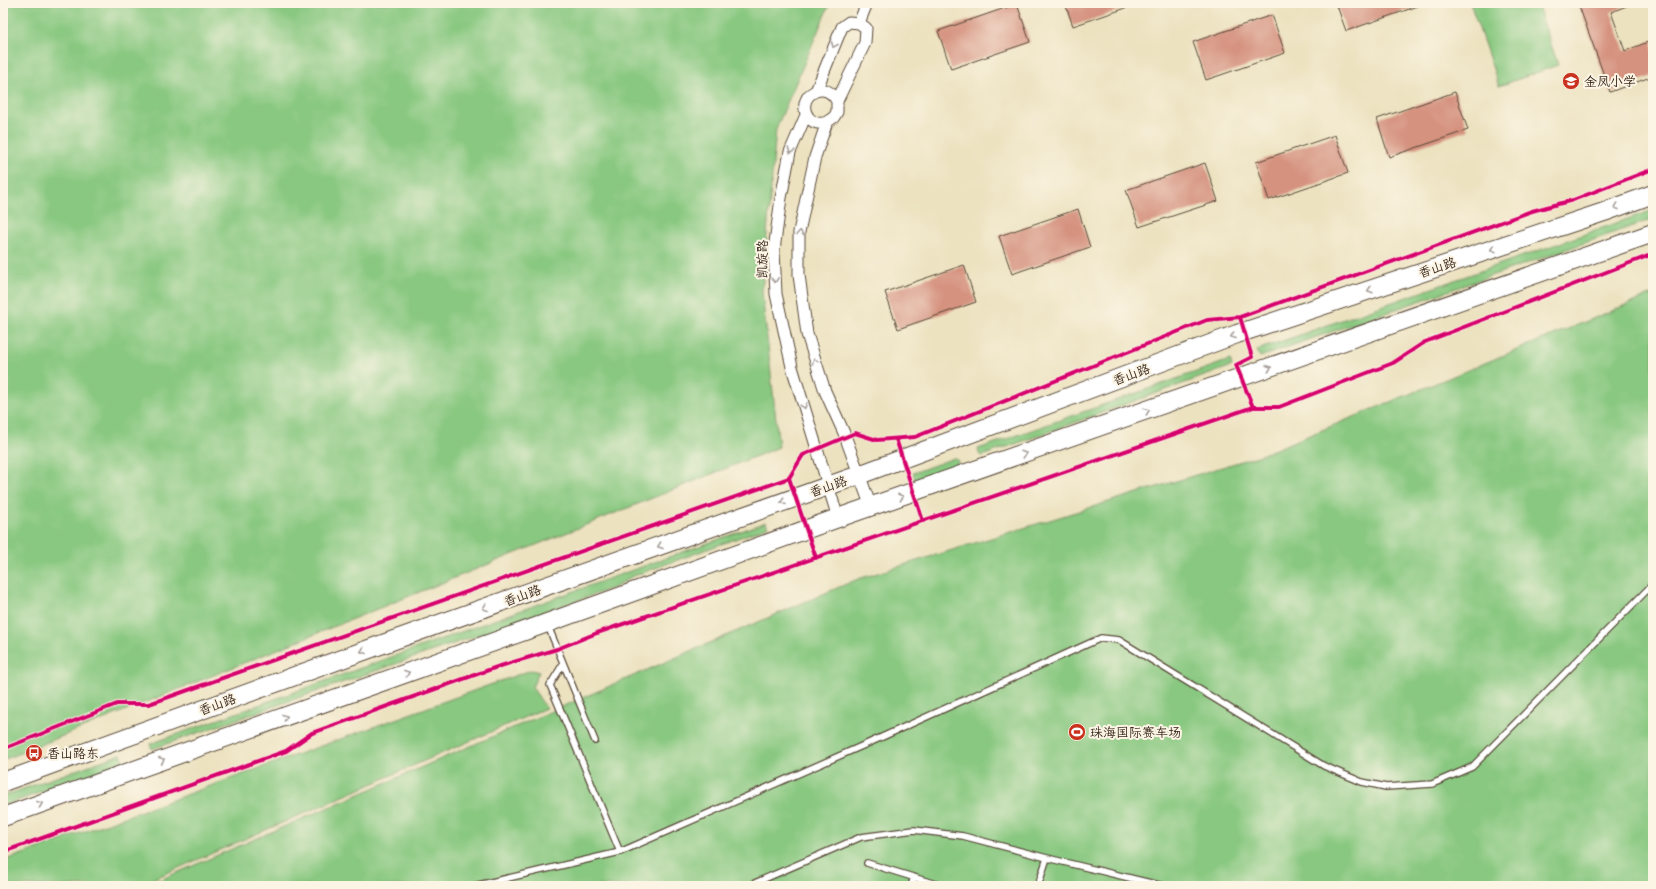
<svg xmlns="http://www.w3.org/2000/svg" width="1656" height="889" viewBox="0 0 1656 889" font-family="Itim,'LXGW WenKai TC',sans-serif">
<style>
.green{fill:#88c880;stroke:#62794f}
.building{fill:#d5927f}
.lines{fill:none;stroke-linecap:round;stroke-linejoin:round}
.lane-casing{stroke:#564636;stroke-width:8}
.street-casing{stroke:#564636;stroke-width:13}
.primary-casing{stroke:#564636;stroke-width:20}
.lane{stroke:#fff;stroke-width:5.5}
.street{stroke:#fff;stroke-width:11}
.primary{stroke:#fff;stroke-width:18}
.cycleway-casing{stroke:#fcf5e5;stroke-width:6}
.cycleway{stroke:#d6006c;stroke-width:4}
.oneway{stroke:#a79f9a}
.labels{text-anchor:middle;stroke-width:4;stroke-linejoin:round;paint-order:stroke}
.poi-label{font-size:13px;fill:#3b2a1e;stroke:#fcf5e5;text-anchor:start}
.street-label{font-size:13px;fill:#3b2a1e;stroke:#fcf5e5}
</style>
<rect width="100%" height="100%" fill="#fcf5e5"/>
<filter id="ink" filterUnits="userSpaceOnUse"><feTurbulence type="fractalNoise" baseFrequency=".025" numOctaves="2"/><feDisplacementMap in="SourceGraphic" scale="8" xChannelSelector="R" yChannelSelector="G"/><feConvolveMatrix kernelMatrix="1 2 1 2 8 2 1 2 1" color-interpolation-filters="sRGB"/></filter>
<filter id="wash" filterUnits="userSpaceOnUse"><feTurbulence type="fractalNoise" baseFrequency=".012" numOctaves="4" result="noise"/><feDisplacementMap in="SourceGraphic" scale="16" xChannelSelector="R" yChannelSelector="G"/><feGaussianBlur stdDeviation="0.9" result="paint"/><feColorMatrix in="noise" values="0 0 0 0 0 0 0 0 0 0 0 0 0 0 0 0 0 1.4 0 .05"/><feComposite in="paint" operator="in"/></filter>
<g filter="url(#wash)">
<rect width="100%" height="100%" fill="#ece2c0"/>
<path class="green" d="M3,3H830L776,129L762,292L779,447L3,760Z
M1470,3H1537L1558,65L1499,86Z
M1653,210V219L1260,357L1257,350Z
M1653,294V886H146L858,579L1261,455Z
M1230,360L1232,366L982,456L979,454L978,449Z
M954,458L958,461L957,465L915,480L913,473Z
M766,522L768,527L631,577L616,587L152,749L150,744Z
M531,670L539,672L532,687L546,708L137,886H3V861Z
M121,754L124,762L3,806V796Z"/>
<g id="blocks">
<path class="building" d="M1065,3H1135V5L1073,26Z
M1336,3H1420L1421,5L1346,31Z
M1578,3H1632V4L1611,12L1625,51L1653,40V76L1610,92Z
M1017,4L1030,42L951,69L938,31Z
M1272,15L1285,53L1206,80L1193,42Z
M1455,92L1468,130L1389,157L1377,119Z
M1335,135L1348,173L1269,200L1256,162Z
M1205,163L1218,201L1139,227L1126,190Z
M1078,209L1090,247L1012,274L999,236Z
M964,265L976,302L898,329L885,292Z"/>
</g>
</g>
<g filter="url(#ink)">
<use href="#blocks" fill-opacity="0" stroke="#564636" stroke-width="1"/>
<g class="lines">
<defs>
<path id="lane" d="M548,626L595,741
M563,664L550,685L620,852
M867,863L942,886
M474,886L620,852L871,742L1101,638L1119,640L1324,766L1362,782L1386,787L1432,784L1472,767L1653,584
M748,886L861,837L914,830L963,836L1047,858L1163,886
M911,886L914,877
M1038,886L1047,858"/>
<path id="street" d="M859,23L867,3
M816,91C825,88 832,92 837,101
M806,115L790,152L781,198L774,250L776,294L792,367L838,518
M827,122C806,130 795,99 816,91L842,27L849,22L859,23L866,28L865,43L837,101V112L834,117L827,122L815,157L799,232V275L807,334L825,391L844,433L871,507"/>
<path id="primary" d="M3,782L394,640L859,475L1237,334L1604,212L1653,194
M3,817L547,623L838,518L1653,233"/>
</defs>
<use href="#lane" class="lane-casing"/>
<use href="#street" class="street-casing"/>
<use href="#primary" class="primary-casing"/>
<use href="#lane" class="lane"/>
<use href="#street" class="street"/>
<use href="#primary" class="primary"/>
<defs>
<path id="cycleway" d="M1240,317L1252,357L1236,365L1253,407
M896,439L923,521
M789,478L816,558
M3,749L117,704H149L789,478L803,455L855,433L877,440L915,437L1207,320L1240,317L1532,211L1573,200L1653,169
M3,852L286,751L312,733L497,667L557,649L597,633L1253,407H1279L1393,363L1425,342L1653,254"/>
</defs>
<use href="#cycleway" class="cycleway-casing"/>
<use href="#cycleway" class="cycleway"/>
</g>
<defs><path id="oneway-chevron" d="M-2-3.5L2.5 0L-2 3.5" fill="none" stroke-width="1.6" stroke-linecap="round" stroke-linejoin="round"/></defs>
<g class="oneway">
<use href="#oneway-chevron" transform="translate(834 45) rotate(112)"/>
<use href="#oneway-chevron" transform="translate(791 151) rotate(108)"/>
<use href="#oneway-chevron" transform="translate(1616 207) rotate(160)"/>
<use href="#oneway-chevron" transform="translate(800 233) rotate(-85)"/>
<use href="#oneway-chevron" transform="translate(1493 249) rotate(162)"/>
<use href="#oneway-chevron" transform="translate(775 280) rotate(86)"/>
<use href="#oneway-chevron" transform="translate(1370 290) rotate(162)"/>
<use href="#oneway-chevron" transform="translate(1233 336) rotate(160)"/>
<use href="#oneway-chevron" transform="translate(815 361) rotate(-107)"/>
<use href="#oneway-chevron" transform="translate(1269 368) rotate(-19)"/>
<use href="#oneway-chevron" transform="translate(804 406) rotate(73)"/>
<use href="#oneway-chevron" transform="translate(1147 411) rotate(-19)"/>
<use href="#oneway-chevron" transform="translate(1024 454) rotate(-19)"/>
<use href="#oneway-chevron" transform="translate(901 497) rotate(-19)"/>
<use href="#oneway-chevron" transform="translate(783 502) rotate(160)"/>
<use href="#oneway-chevron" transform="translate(660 546) rotate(160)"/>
<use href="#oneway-chevron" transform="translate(485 608) rotate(160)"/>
<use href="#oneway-chevron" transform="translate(363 651) rotate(160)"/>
<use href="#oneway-chevron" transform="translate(407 673) rotate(-20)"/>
<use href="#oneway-chevron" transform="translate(285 717) rotate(-20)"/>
<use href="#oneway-chevron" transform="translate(162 760) rotate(-20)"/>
<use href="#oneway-chevron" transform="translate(40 804) rotate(-20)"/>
</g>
</g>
<defs>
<symbol id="school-disc" viewBox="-11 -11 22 22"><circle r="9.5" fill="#c8321e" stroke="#fcf5e5"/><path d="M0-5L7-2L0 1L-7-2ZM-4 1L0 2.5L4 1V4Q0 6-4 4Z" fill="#fff"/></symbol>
<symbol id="stadium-disc" viewBox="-11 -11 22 22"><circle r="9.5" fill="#c8321e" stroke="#fcf5e5"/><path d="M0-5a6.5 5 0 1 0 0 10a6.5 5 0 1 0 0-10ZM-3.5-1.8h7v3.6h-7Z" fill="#fff"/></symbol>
<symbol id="bus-disc" viewBox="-11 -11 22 22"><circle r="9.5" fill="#c8321e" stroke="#fcf5e5"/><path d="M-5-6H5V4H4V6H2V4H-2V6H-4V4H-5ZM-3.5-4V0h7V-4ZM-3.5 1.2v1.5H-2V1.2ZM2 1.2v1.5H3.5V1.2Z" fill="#fff"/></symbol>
</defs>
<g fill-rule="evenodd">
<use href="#school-disc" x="1561" y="71" width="20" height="20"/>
<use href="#stadium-disc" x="1067" y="722" width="20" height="20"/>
<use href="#bus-disc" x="24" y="743" width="20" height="20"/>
</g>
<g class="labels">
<g class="poi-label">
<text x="1584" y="86">金凤小学</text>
<text x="1090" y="737">珠海国际赛车场</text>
<text x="47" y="758">香山路东</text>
</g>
<g class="street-label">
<text transform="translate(762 259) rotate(-90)" y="5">凯旋路</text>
<text transform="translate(1437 267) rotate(-18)" y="5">香山路</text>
<text transform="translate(1131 374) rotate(-20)" y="5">香山路</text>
<text transform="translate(828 486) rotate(-19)" y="5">香山路</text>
<text transform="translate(522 595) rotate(-20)" y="5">香山路</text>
<text transform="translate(217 704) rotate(-20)" y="5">香山路</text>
</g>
</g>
<rect width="1656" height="889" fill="none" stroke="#fcf5e5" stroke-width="16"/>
</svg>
